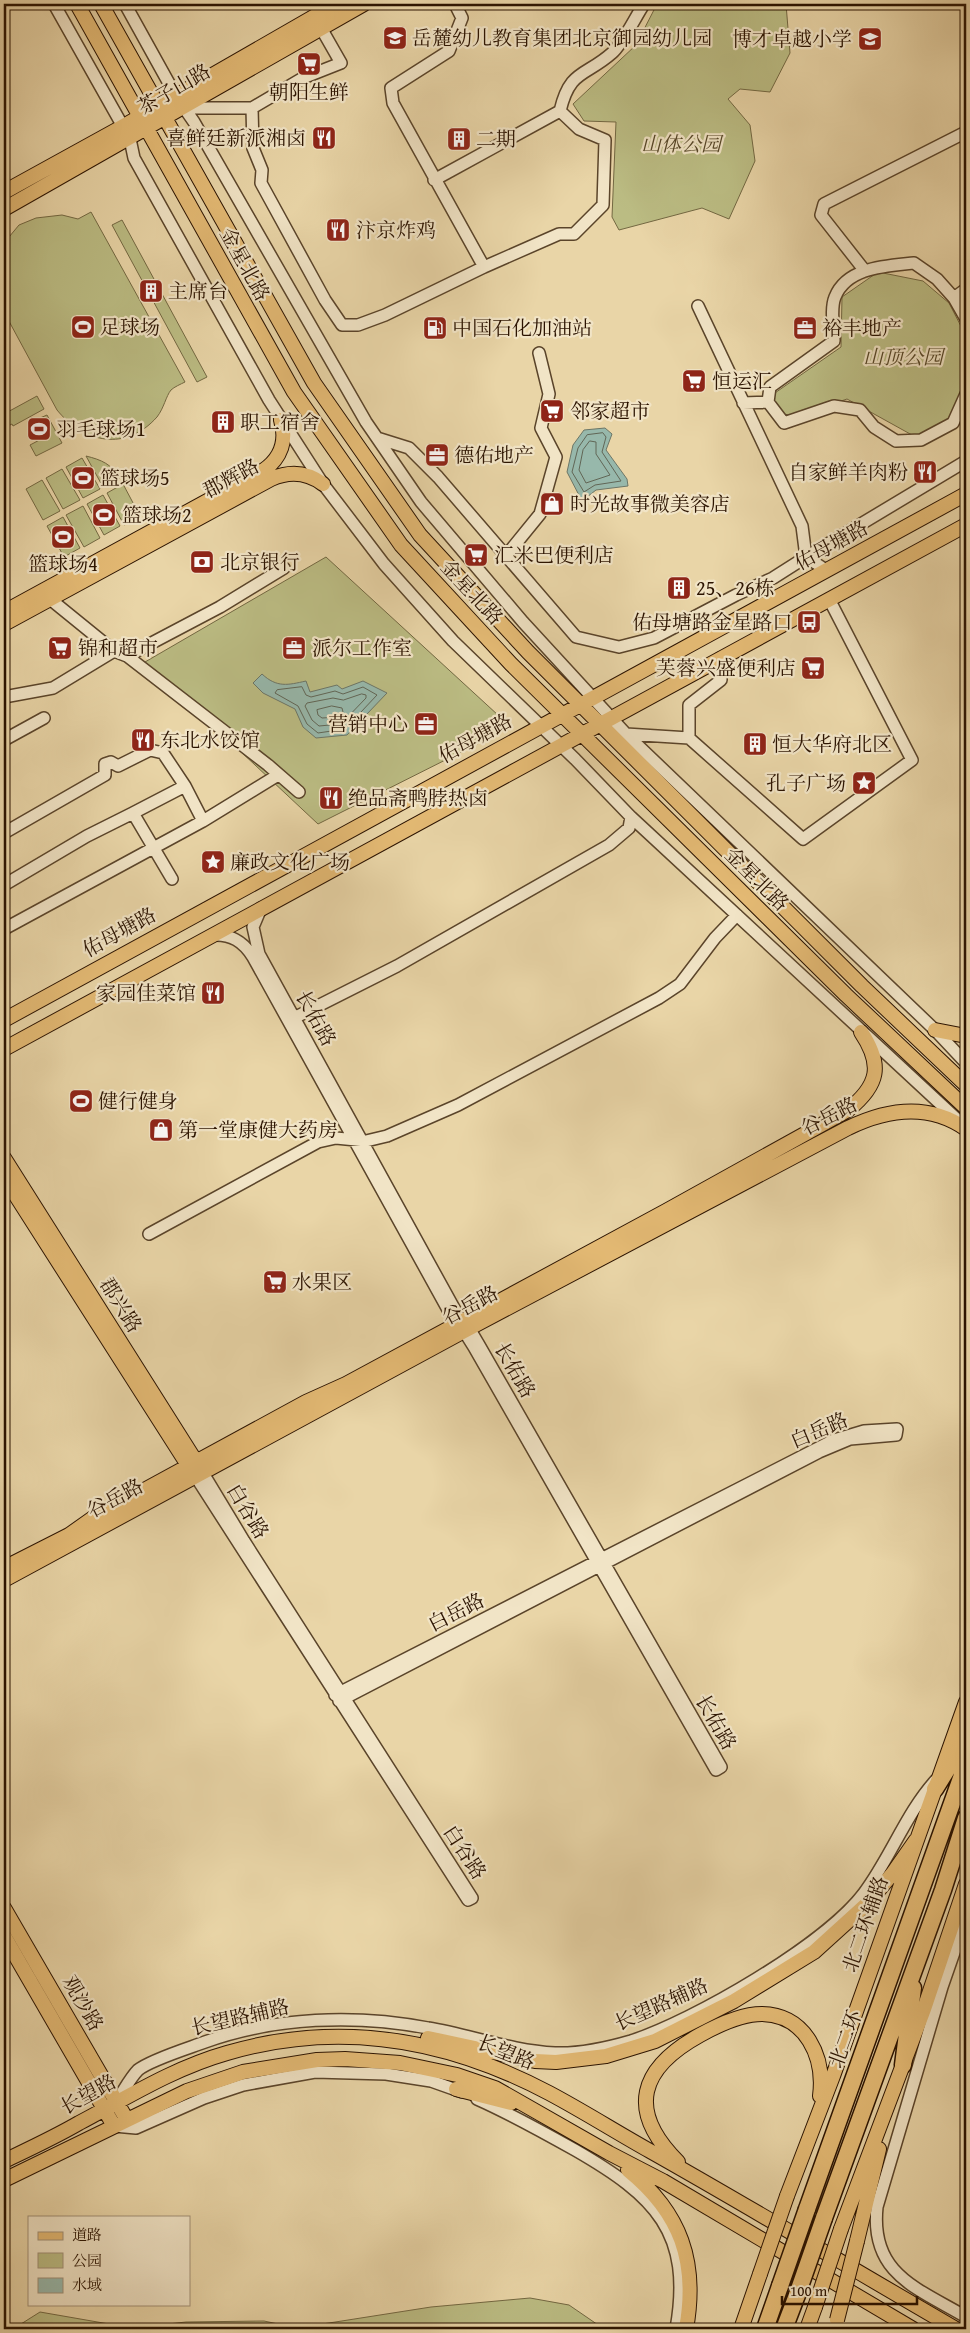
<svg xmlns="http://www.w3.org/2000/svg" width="970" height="2333" viewBox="0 0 970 2333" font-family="'Gentium Book Plus','Noto Serif SC',serif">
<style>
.green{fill:#bbbc83;stroke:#736842}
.water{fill:#97b8ab;stroke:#6c7667}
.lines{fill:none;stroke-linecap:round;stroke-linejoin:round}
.shore{stroke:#616656;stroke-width:1}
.minor-casing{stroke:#5a442a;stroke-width:14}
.major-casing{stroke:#2b1300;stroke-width:16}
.highway-casing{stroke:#2b1300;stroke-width:19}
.minor{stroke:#f1e4c6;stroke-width:11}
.major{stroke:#e4ba74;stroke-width:14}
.highway{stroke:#e4ba74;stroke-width:16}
.major-bridge-casing{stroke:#2b1300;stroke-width:16;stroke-linecap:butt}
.highway-bridge-casing{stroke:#2b1300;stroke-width:19;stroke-linecap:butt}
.major-bridge{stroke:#e4ba74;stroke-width:14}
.highway-bridge{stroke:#e4ba74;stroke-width:16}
.labels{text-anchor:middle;stroke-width:4.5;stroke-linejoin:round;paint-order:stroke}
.poi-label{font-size:20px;fill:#2b1300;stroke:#f1e4c6;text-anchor:start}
.street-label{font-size:20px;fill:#2b1300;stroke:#f1e4c6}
.park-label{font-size:20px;font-style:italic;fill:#564627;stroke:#f1e4c6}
</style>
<rect width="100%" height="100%" fill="#e9d5a7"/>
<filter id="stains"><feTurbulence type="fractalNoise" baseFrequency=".004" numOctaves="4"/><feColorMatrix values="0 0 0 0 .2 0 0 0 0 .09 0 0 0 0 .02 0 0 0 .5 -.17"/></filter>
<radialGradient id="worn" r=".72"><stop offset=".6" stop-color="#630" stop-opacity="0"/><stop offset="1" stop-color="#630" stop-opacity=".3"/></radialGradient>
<path class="green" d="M657,4H786L790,53L770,92L740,89L728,99L750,125L755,161L729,219L702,208L619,230L612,217L616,122L584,121L573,104L636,45Z
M91,212L185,382C181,384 174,387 171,390C166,396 164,408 157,417C126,452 84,443 57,410L4,312V243L19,225L36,218L62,215L78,219Z
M122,220L207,377L197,382L112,225Z
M878,272L923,281L949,303L966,336V382L949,419L921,440L847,399L798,416L782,414L772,395L841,347L842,297Z
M37,396L44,409L13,426L12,424L4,428V414Z
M47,415L62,443L36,456L30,445L49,435L40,418Z
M86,456C102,460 111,464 120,478L103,487Z
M82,458L100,489L83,498L66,467Z
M62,469L80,500L63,509L46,478Z
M42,480L60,511L43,520L26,489Z
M123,484L140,516L124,525L107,493Z
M103,495L120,526L104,535L87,504Z
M83,506L100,538L84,547L66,515Z
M63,517L80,548L64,557L47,526Z
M326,557L511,727L318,824L145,662Z
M530,2298L569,2305L604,2329H13L40,2312L132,2328L186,2322L264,2321L297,2328L431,2307Z"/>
<path class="water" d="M605,428L612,434L606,450L627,479L628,486L596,490L582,501L567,472L573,445L584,430Z
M262,674C277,688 288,685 306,681L310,692L337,685L342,689L363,681L387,693L347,735L316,738L303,727L295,709L263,693L253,683Z"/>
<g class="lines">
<path class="shore" d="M603,433L606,437L602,452L621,481L595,485L584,492L572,472L578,448L587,435Z
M590,441L596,442V454L610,475L586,483L579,470L583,450Z
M302,687L306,695L311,697L335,691L343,694L363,687L377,695L345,729L318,733L307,724L298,706L275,693L277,690Z
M362,694L366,695V698L341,724L319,726L312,720L305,706L307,703L333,698L343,700Z
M332,706L342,708L343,712L338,717L322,718L318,715L317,710Z"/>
<defs>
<path id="minor" d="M54,4L130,139L134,158L269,400L323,484L384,564L453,641L575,759L631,817L961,1123
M125,4L176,96L194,122L366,422L421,502L523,622L626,734L935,1030L966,1063
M455,4L462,18L449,51L391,88L393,103L484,267L559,234H574L603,205L605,140L579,129L560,111C570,69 585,77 612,53C622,45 636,16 644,4
M321,28L341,63L303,78L252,108L253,148L262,170L261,183L325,300L342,325H358L385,315L484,267
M184,108H252
M434,180L560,111
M865,271L821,215L824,204L966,132
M966,289L954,298L966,319
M954,298L937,279L914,263C886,266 847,267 835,297C830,309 834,329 834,341L770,387L768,402L784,423L834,406L860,410L874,427L896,441L921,440L953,423L966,394
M743,403L768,402
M377,438L409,448L438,477L576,637L619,647L654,638L736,595L773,578L806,557L802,526L698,306
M505,557L540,514L556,457L541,428L549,394L539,353
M826,570L806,557L966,461
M50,599L114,651L127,656L268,765L299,792
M127,656L220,607L284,568
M4,697L53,688L114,651
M626,734L689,738L803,839L912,760L829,599
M689,738V705L721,680L720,658
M4,740L44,718
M133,813L185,786
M4,833L105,775V764L111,762L118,766L150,750L163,753L185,786L203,821
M4,885L87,836L133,813L172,879
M4,929L203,821L278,775
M213,935C231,934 243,941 253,957L456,1324L464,1331L474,1347L716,1770L721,1767L479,1345L469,1328L461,1321L259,954L253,927L261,908
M294,1018L397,966L609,845L629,828L631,817
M149,1234L318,1142L336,1138L366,1141L387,1136L458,1105L659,998L680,984L715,938L737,915
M196,1477L468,1900L472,1898L244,1541L203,1473
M335,1695L834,1440L864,1431L897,1429L896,1435L850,1439L819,1452L339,1701
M966,1918L942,1987L877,2207C870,2274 917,2288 966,2317
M477,2099C511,2114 543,2132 575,2150C655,2196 693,2232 676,2329
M116,2102C123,2092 130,2078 138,2070C150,2060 189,2048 205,2042C275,2017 355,2014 428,2028C470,2035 512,2051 555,2053C580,2054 607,2048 631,2041C693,2021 825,1945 864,1893C891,1857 906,1813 936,1780
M114,2126L136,2128L204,2098L243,2085L315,2072L386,2074L431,2081L462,2092"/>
<path id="major" d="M77,4L294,392L401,545L511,664L846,995L966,1108
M101,4L314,383L420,535L528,652L862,986L966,1085
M4,192L122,127L336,4
M4,209L364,4
M4,612L264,470C281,458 287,440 281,420
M4,624L271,479C289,471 307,472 323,484
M4,1020L966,494
M935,1030L966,1036
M4,1049L966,525
M4,1158L200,1468
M4,1177L193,1473
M4,1568L69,1535L93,1518L306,1402L346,1384L666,1211L848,1110C879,1085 883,1065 861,1032
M4,1580L464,1331L848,1128C887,1109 929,1103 966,1129
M4,1908L127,2120
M4,1936L114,2126
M428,2038L535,2061L556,2062L606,2056L655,2041L734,2001L814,1952L868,1903L893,1873L916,1840
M456,2089L511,2103
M4,2161C29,2149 55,2137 79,2123C128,2097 174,2068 227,2053C339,2020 447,2039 549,2093C583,2111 616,2132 650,2151C753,2209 854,2270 956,2329
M678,2162C626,2110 640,2068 700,2035C718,2025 741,2014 762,2014C806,2015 825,2057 820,2096
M628,2170C681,2213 698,2262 686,2329
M4,2180L187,2091L243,2072L317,2060L345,2059L400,2063L457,2075L495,2088L609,2153L663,2181L913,2329
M787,2196L833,2076L966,1702
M841,2229L924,2009L966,1884
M857,2241L879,2149
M741,2329L760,2274
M807,2329L815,2307"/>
<path id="highway" d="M935,1789L966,1739
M903,2065L913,1988
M807,2209L966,1764
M824,2218L943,1890L966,1818
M765,2329L780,2286
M784,2329L797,2295"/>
</defs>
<use href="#minor" class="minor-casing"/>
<use href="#major" class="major-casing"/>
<use href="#highway" class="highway-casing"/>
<use href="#minor" class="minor"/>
<use href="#major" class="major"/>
<use href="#highway" class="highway"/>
<defs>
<path id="major-bridge" d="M760,2274L787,2196
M815,2307L841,2229
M837,2320L857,2241"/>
<path id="highway-bridge" d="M780,2286L807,2209
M797,2295L824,2218"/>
</defs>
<use href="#major-bridge" class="major-bridge-casing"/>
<use href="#highway-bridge" class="highway-bridge-casing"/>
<use href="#major-bridge" class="major-bridge"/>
<use href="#highway-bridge" class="highway-bridge"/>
</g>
<defs>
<symbol id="school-square" viewBox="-11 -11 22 22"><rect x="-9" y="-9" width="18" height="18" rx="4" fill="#8f2418" stroke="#f1e4c6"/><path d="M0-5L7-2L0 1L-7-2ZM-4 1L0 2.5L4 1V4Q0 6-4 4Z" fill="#fff"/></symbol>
<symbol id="supermarket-square" viewBox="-11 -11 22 22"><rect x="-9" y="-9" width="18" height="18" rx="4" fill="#8f2418" stroke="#f1e4c6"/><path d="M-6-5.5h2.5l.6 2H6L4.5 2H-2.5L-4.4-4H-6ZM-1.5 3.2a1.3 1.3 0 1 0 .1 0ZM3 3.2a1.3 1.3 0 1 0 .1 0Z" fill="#fff"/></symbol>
<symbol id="restaurant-square" viewBox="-11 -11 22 22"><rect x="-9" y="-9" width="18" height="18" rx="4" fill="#8f2418" stroke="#f1e4c6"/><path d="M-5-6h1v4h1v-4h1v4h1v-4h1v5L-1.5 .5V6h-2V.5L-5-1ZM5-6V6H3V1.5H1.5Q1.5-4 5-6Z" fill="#fff"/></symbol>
<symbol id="building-square" viewBox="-11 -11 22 22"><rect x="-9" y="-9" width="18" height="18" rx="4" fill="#8f2418" stroke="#f1e4c6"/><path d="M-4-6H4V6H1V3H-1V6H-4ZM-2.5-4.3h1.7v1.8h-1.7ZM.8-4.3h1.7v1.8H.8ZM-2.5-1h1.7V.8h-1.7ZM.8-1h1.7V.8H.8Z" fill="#fff"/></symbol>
<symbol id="stadium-square" viewBox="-11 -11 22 22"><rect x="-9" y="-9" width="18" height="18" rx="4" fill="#8f2418" stroke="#f1e4c6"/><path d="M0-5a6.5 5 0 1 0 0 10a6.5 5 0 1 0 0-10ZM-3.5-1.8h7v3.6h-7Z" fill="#fff"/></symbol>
<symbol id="fuel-square" viewBox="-11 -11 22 22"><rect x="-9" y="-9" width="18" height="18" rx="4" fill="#8f2418" stroke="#f1e4c6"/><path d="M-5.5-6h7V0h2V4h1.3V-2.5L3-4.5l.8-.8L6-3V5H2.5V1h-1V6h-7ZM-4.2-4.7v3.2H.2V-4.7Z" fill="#fff"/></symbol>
<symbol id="office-square" viewBox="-11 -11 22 22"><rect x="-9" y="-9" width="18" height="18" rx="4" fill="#8f2418" stroke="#f1e4c6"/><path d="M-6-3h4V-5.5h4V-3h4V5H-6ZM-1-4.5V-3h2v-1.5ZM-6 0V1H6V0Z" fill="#fff"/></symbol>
<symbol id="shop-square" viewBox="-11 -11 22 22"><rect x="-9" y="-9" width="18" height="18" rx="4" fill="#8f2418" stroke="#f1e4c6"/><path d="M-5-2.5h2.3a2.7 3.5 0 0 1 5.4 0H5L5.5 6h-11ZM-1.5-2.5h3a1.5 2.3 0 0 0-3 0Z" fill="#fff"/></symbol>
<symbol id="bank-square" viewBox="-11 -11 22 22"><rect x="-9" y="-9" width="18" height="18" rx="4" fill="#8f2418" stroke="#f1e4c6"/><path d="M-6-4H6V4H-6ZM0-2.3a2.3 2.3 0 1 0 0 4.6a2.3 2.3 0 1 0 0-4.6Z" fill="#fff"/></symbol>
<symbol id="bus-square" viewBox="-11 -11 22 22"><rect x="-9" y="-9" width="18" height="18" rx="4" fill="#8f2418" stroke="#f1e4c6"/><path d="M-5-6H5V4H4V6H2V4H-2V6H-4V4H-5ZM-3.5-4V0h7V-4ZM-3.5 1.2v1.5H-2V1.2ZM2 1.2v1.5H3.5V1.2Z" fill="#fff"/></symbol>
<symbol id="sight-square" viewBox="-11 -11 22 22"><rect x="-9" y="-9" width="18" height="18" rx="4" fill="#8f2418" stroke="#f1e4c6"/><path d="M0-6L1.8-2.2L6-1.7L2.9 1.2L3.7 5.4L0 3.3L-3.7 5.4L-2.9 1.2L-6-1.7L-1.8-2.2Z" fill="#fff"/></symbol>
</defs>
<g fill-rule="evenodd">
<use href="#school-square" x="381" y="24" width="28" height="28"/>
<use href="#school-square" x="856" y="25" width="28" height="28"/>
<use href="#supermarket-square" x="295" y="50" width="28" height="28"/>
<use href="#restaurant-square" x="310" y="124" width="28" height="28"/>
<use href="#building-square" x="445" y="125" width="28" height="28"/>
<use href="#restaurant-square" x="324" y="216" width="28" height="28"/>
<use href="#building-square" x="137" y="277" width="28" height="28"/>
<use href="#stadium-square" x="69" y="313" width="28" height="28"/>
<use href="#fuel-square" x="421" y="314" width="28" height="28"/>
<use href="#office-square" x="791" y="314" width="28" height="28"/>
<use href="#supermarket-square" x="680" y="367" width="28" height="28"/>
<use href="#supermarket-square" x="538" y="397" width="28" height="28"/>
<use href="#building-square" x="209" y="408" width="28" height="28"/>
<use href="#stadium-square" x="25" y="415" width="28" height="28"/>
<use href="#office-square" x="423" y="441" width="28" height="28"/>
<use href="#restaurant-square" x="911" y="458" width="28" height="28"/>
<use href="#stadium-square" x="69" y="464" width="28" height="28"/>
<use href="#shop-square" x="538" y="490" width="28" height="28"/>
<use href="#stadium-square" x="90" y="501" width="28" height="28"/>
<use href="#stadium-square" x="49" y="523" width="28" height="28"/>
<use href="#supermarket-square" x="462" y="541" width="28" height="28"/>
<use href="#bank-square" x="188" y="548" width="28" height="28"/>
<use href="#building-square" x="665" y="574" width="28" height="28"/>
<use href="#bus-square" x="795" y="608" width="28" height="28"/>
<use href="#supermarket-square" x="46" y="634" width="28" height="28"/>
<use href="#office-square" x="280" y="634" width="28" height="28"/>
<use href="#supermarket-square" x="799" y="654" width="28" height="28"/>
<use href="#office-square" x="412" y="710" width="28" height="28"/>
<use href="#restaurant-square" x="129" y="726" width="28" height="28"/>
<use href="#building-square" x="741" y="730" width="28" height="28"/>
<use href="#sight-square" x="850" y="769" width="28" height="28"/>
<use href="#restaurant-square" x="317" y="784" width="28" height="28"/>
<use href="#sight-square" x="199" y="848" width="28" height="28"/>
<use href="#restaurant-square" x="199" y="979" width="28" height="28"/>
<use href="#stadium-square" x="67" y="1087" width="28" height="28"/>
<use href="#shop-square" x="147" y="1116" width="28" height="28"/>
<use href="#supermarket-square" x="261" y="1268" width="28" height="28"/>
</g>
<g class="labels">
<g class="poi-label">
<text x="412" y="45">岳麓幼儿教育集团北京御园幼儿园</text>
<text x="852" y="46" text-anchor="end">博才卓越小学</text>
<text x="309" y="99" text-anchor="middle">朝阳生鲜</text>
<text x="306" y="145" text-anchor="end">喜鲜廷新派湘卤</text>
<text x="476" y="146">二期</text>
<text x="356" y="237">汴京炸鸡</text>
<text x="168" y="298">主席台</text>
<text x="100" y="334">足球场</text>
<text x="452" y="335">中国石化加油站</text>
<text x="822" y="335">裕丰地产</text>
<text x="712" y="388">恒运汇</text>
<text x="570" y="418">邻家超市</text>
<text x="240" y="429">职工宿舍</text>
<text x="56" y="436">羽毛球场1</text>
<text x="454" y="462">德佑地产</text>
<text x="908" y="479" text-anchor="end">自家鲜羊肉粉</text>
<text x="100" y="485">篮球场5</text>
<text x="570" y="511">时光故事微美容店</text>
<text x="122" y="522">篮球场2</text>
<text x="494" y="562">汇米巴便利店</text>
<text x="220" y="569">北京银行</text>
<text x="63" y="571" text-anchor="middle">篮球场4</text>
<text x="696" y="595">25、26栋</text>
<text x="792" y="629" text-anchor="end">佑母塘路金星路口</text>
<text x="78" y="655">锦和超市</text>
<text x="312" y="655">派尔工作室</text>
<text x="796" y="675" text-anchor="end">芙蓉兴盛便利店</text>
<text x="408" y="731" text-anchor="end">营销中心</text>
<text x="160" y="747">东北水饺馆</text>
<text x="772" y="751">恒大华府北区</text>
<text x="846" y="790" text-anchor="end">孔子广场</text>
<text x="348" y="805">绝品斋鸭脖热卤</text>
<text x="230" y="869">廉政文化广场</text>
<text x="196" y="1000" text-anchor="end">家园佳菜馆</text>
<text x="98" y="1108">健行健身</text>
<text x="178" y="1137">第一堂康健大药房</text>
<text x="292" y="1289">水果区</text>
</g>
<g class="street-label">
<text transform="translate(174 89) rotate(-30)" y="7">茶子山路</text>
<text transform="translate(245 264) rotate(61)" y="7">金星北路</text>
<text transform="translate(231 478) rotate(-28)" y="7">郡辉路</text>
<text transform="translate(831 545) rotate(-29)" y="7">佑母塘路</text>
<text transform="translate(472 592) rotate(47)" y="7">金星北路</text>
<text transform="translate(475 738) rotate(-29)" y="7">佑母塘路</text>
<text transform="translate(757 879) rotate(45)" y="7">金星北路</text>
<text transform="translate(119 932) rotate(-29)" y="7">佑母塘路</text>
<text transform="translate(316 1018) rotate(61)" y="7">长佑路</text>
<text transform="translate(829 1116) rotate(-27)" y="7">谷岳路</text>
<text transform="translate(121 1305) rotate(58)" y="7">郡兴路</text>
<text transform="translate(470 1305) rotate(-28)" y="7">谷岳路</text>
<text transform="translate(515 1370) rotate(60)" y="7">长佑路</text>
<text transform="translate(819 1430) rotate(-23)" y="7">白岳路</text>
<text transform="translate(115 1498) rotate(-28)" y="7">谷岳路</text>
<text transform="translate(248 1511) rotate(59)" y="7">白谷路</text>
<text transform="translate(456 1612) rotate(-27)" y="7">白岳路</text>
<text transform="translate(716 1722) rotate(60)" y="7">长佑路</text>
<text transform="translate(465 1852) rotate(57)" y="7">白谷路</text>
<text transform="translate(865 1924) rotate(-71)" y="7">北二环辅路</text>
<text transform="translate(83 2003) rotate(60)" y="7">观沙路</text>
<text transform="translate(661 2004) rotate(-24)" y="7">长望路辅路</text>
<text transform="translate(240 2017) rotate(-13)" y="7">长望路辅路</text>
<text transform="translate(845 2039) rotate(-70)" y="7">北二环</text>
<text transform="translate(506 2052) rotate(22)" y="7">长望路</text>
<text transform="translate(88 2094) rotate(-29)" y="7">长望路</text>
</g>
<g class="park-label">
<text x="681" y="151">山体公园</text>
<text x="903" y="364">山顶公园</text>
</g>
</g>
<rect width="970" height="2333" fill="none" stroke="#e9d5a7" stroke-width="20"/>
<rect x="5" y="5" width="960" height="2323" fill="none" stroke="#2b1300" stroke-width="2.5"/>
<rect x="10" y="10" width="950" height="2313" fill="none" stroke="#2b1300"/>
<rect x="28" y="2216" width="162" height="90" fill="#f1e4c6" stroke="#a29077"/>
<rect x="38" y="2232" width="25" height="8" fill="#e4ba74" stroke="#a29077"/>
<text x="72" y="2240" font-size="15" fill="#2b1300">道路</text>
<rect x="38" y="2253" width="25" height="15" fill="#bbbc83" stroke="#a29077"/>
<text x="72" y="2266" font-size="15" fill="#2b1300">公园</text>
<rect x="38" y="2278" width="25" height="15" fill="#97b8ab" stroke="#a29077"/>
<text x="72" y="2290" font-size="15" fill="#2b1300">水域</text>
<path d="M782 2296v8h135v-8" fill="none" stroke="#2b1300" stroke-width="2.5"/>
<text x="790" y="2296" font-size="15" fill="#2b1300" stroke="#f1e4c6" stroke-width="4" paint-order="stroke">100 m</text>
<rect width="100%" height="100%" filter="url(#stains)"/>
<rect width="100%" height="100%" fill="url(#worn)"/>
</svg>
